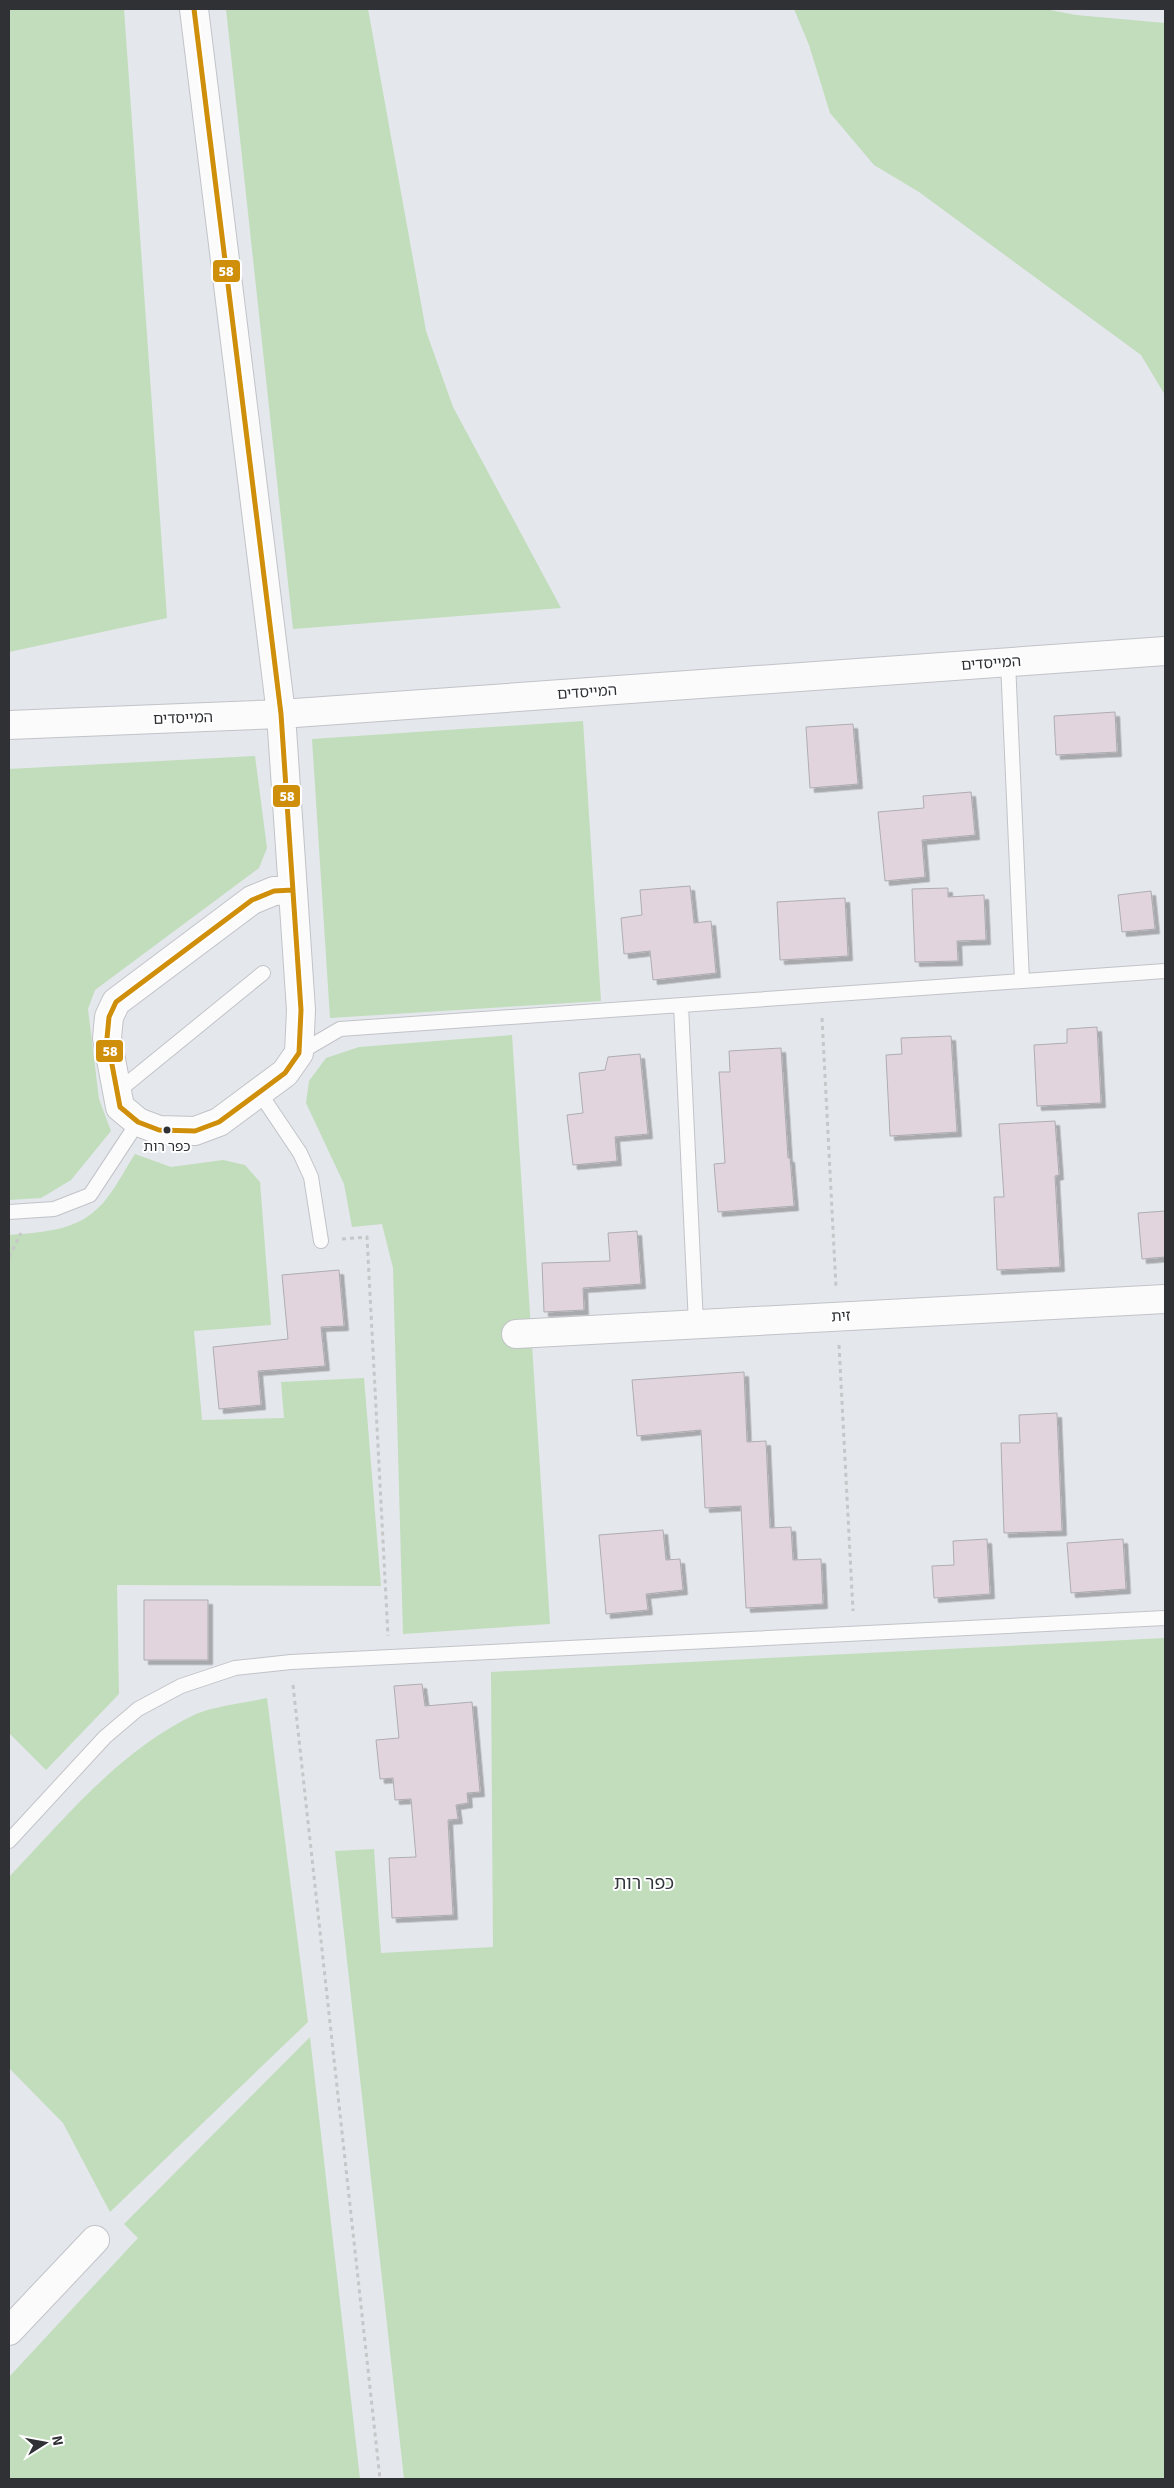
<svg xmlns="http://www.w3.org/2000/svg" width="1174" height="2488" viewBox="0 0 1174 2488" font-family="Signika,'Noto Sans Hebrew',sans-serif">
<style>
.green{fill:#c1ddbb}
.building{fill:#e2d4dd;stroke:#aeadb1;filter:url(#shadow)}
.lines{fill:none;stroke-linecap:round;stroke-linejoin:round}
.lane-casing{stroke:#c1c3c7;stroke-width:16}
.street-casing{stroke:#c1c3c7;stroke-width:30}
.path{stroke:#c6c7c9;stroke-width:3;stroke-dasharray:4 4;stroke-linecap:butt}
.lane{stroke:#fbfbfc;stroke-width:14}
.street{stroke:#fbfbfc;stroke-width:28}
.bus-1-casing{stroke:#fff;stroke-width:9}
.bus-1{stroke:#cf8f0b;stroke-width:5}
.bus-dot{fill:#2f3135;stroke:#fff;stroke-width:2}
.labels{text-anchor:middle;stroke-width:4;stroke-linejoin:round;paint-order:stroke}
.bus-label{font-size:14px;fill:#2f3135;stroke:#fff}
.street-label{font-size:15px;fill:#2f3135;stroke:#fff}
.quarter-label{font-size:18px;fill:#31363c;stroke:#fff}
.line-badge{stroke:#fff;stroke-width:2}
.badge-label{font-size:14px;text-anchor:middle;font-weight:bold;fill:#fff}
</style>
<defs>
<filter id="shadow"><feDropShadow dx="4.5" dy="4.5" stdDeviation="0" flood-color="#0004"/></filter>
</defs>
<rect width="100%" height="100%" fill="#e4e7ec"/>
<path class="green" d="M9,9H124L167,618L9,652Z
M226,9H368L426,331L453,407L561,608L293,629Z
M794,9H1045L1076,15L1165,23V395L1141,355L919,192L874,165L830,113L809,45Z
M583,721L601,1001L330,1018L312,739Z
M255,756L267,848L259,868L95,990L88,1009L99,1099L111,1131L71,1180L41,1198L9,1200V769Z
M512,1035L550,1624L403,1634L393,1268L382,1224L352,1227L344,1184L306,1103L309,1081L326,1058L359,1047Z
M135,1154L171,1167L223,1160L245,1165L260,1182L271,1325L194,1331L202,1420L284,1418L281,1382L364,1378L381,1586L117,1585L119,1694L46,1770L9,1733V1235C40,1232 73,1232 97,1209C111,1197 124,1171 135,1154Z
M1165,1638V2479H404L335,1851L374,1849L381,1953L493,1947L491,1672Z
M267,1698L308,2022L110,2212L63,2123L9,2068V1877C66,1817 120,1750 196,1714C215,1706 245,1703 267,1698Z
M310,2037L360,2479H9V2377L138,2238L124,2224Z"/>
<path class="building" d="M1115,712L1117,752L1056,755L1054,716Z
M853,724L858,784L810,788L806,727Z
M971,792L975,835L922,840L925,877L885,881L878,812L924,808L923,796Z
M690,886L694,923L711,921L716,973L653,980L650,951L624,954L621,918L642,915L640,890Z
M948,888V897L984,895L986,940L957,941L958,961L915,962L912,889Z
M1151,891L1155,929L1122,932L1118,895Z
M845,898L848,956L780,960L777,902Z
M1097,1027L1101,1103L1037,1106L1034,1045L1067,1043V1029Z
M951,1036L957,1132L890,1136L886,1055L902,1054L901,1038Z
M781,1048L788,1158H790L794,1206L718,1212L714,1164L725,1163L719,1072H730L729,1051Z
M640,1054L648,1134L615,1137L617,1161L573,1165L567,1115L583,1113L579,1073L605,1070L608,1057Z
M1055,1121L1059,1175L1055,1176L1060,1267L997,1270L994,1197H1004L999,1124Z
M1165,1211V1257L1142,1259L1138,1213Z
M637,1231L641,1284L583,1288L584,1310L544,1312L542,1263L610,1261L608,1233Z
M339,1270L344,1326L321,1327L325,1366L258,1371L261,1405L219,1409L213,1347L288,1339L282,1275Z
M744,1372L747,1442L766,1441L770,1528L791,1527L793,1560L821,1559L823,1604L746,1608L741,1506L705,1508L701,1430L637,1436L632,1380Z
M1057,1413L1062,1531L1004,1533L1001,1443H1020L1019,1415Z
M663,1530L666,1560L680,1559L683,1590L646,1594L648,1610L606,1614L599,1535Z
M987,1539L990,1594L934,1598L932,1566L954,1565L953,1541Z
M1123,1539L1126,1589L1071,1593L1067,1543Z
M144,1600H208V1660H144Z
M422,1684L425,1706L472,1702L480,1792L467,1793L468,1803L456,1805L458,1819L448,1820L453,1915L392,1918L389,1858L416,1857L411,1799L395,1800L393,1778L380,1779L376,1740L399,1738L394,1686Z"/>
<g class="lines">
<defs>
<path id="lane" d="M1008,662L1022,981
M681,1005L696,1324
M299,1053L340,1029L1165,971
M117,1092L263,973
M259,1092L300,1153L311,1177L321,1241
M9,1212L54,1209L90,1195L138,1122
M9,1841L105,1737L138,1709L181,1686L235,1668L291,1662L1165,1618"/>
<path id="street" d="M194,9L281,714L301,1010L299,1053L285,1073L219,1122L195,1131L159,1130L138,1122L120,1107L107,1038L109,1017L116,1002L252,900L274,891L293,890
M9,725L281,714L1165,651
M516,1334L1165,1299
M9,2331L95,2240"/>
</defs>
<use href="#lane" class="lane-casing"/>
<use href="#street" class="street-casing"/>
<path class="path" d="M822,1018L836,1287
M342,1239L367,1237L388,1636
M9,1257L21,1233
M839,1345L853,1611
M293,1685L380,2479"/>
<use href="#lane" class="lane"/>
<use href="#street" class="street"/>
<defs>
<path id="bus-1" d="M194,9L281,714L301,1010L299,1053L285,1073L219,1122L195,1131L159,1130L138,1122L120,1107L107,1038L109,1017L116,1002L252,900L274,891L293,890"/>
</defs>
<use href="#bus-1" class="bus-1-casing"/>
<use href="#bus-1" class="bus-1"/>
</g>
<circle class="bus-dot" cx="167" cy="1130" r="4.5"/>
<g class="labels">
<g class="bus-label">
<text x="167" y="1151">כפר רות</text>
</g>
<g class="street-label">
<text transform="translate(991 663) rotate(-4)" y="5">המייסדים</text>
<text transform="translate(587 692) rotate(-4)" y="5">המייסדים</text>
<text transform="translate(183 718) rotate(-2)" y="5">המייסדים</text>
<text transform="translate(841 1316) rotate(-3)" y="5">זית</text>
</g>
<g class="quarter-label">
<text x="644" y="1889">כפר רות</text>
</g>
</g>
<g class="line-badge">
<rect x="212" y="259" width="29" height="24" rx="5" fill="#cf8f0b"/>
<rect x="272" y="784" width="29" height="24" rx="5" fill="#cf8f0b"/>
<rect x="95" y="1039" width="29" height="24" rx="5" fill="#cf8f0b"/>
</g>
<g class="badge-label">
<text x="226" y="276">58</text>
<text x="287" y="801">58</text>
<text x="110" y="1056">58</text>
</g>
<rect width="1174" height="2488" fill="none" stroke="#2f3135" stroke-width="20"/>
<g transform="translate(45 2443) rotate(79)" stroke="#ffffff" stroke-width="4" paint-order="stroke">
<path d="M0-4L9 19L0 12L-9 19Z" fill="#2f3135"/>
<text y="-8" font-size="14" font-weight="bold" text-anchor="middle" fill="#2f3135">N</text>
</g>
</svg>
